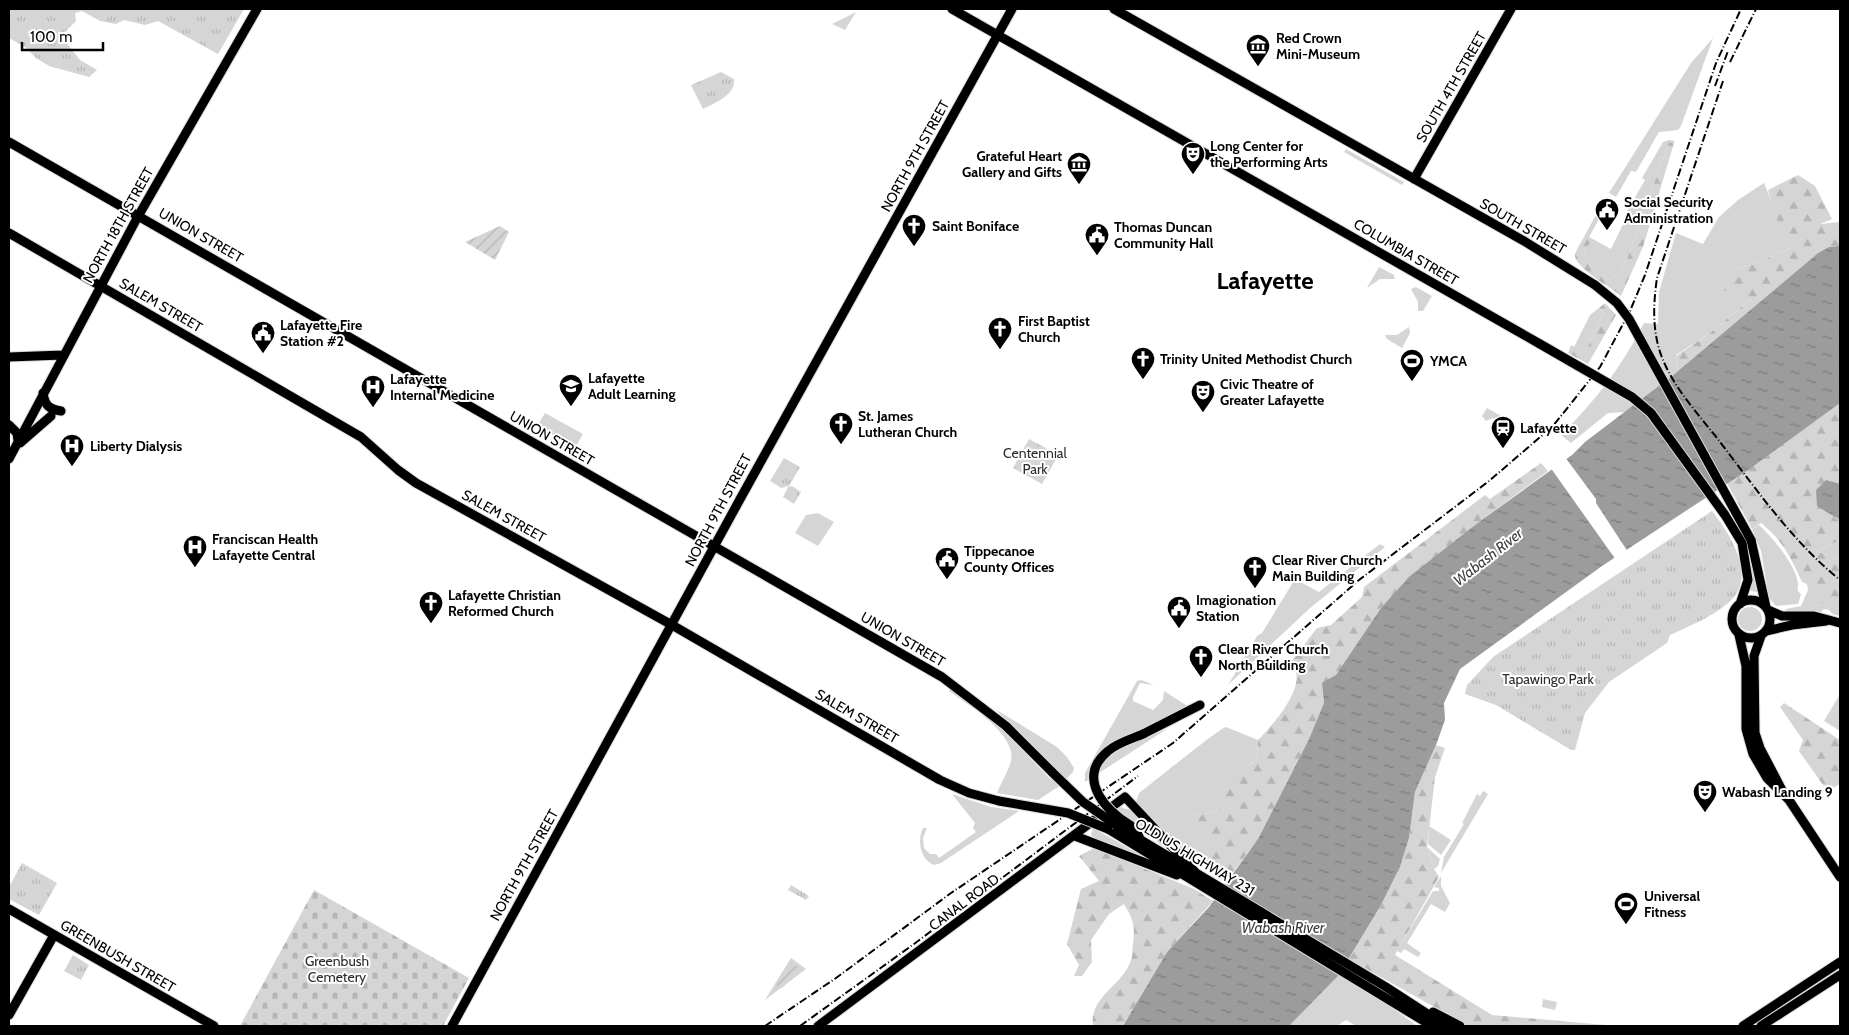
<svg xmlns="http://www.w3.org/2000/svg" width="1849" height="1035" viewBox="0 0 1849 1035" font-family="Cabin,sans-serif">
<style>
.grass{fill:#d5d5d5}
.forest{fill:url(#forest-firs)}
.cemetery{fill:url(#cemetery-stones)}
.park{fill:url(#park-tufts)}
.garden{fill:url(#garden-furrows)}
.water{fill:url(#water-ripples)}
.pier{fill:#fff}
.lines{fill:none;stroke-linecap:round;stroke-linejoin:round}
.major-casing{stroke:#dbdbdb;stroke-width:11}
.major{stroke:#000;stroke-width:9}
.rail{stroke:#000;stroke-width:2;stroke-dasharray:8 2.5 1 2.5;stroke-linecap:butt}
.major-bridge-casing{stroke:#dbdbdb;stroke-width:11;stroke-linecap:butt}
.major-bridge{stroke:#000;stroke-width:9}
.labels{text-anchor:middle;stroke-width:4;stroke-linejoin:round;paint-order:stroke}
.poi-label{font-size:14px;font-weight:bold;fill:#000;stroke:#fff;text-anchor:start}
.street-label{font-size:14px;fill:#000;stroke:#fff}
.park-label{font-size:14px;fill:#2c2c2c;stroke:#fff}
.water-label{font-size:15px;font-style:italic;fill:#3d3d3d;stroke:#fff}
.town-label{font-size:24px;font-weight:bold;fill:#000;stroke:#fff}
</style>
<defs>
<pattern id="forest-firs" width="22" height="20" patternUnits="userSpaceOnUse" patternTransform="scale(1.25)"><rect width="22" height="20" fill="#d5d5d5"/><path d="M5 1l3.5 6h-7zM16 11l3.5 6h-7z" fill="#b5b5b5"/></pattern>
<pattern id="cemetery-stones" width="16" height="16" patternUnits="userSpaceOnUse" patternTransform="scale(1.25)"><rect width="16" height="16" fill="#d5d5d5"/><path d="M2 7V4a2 2 0 0 1 4 0v3zM10 15v-3a2 2 0 0 1 4 0v3z" fill="#b5b5b5"/></pattern>
<pattern id="park-tufts" width="24" height="20" patternUnits="userSpaceOnUse" patternTransform="scale(1.25)"><rect width="24" height="20" fill="#d5d5d5"/><path d="M3 7l-1-3M5 7V3M7 7l1-3M15 17l-1-3M17 17v-4M19 17l1-3" fill="none" stroke="#b5b5b5"/></pattern>
<pattern id="garden-furrows" width="10" height="10" patternUnits="userSpaceOnUse" patternTransform="scale(1.25)"><rect width="10" height="10" fill="#d5d5d5"/><path d="M-1 1l2-2M0 10L10 0M9 11l2-2" fill="none" stroke="#b5b5b5"/></pattern>
<pattern id="water-ripples" width="26" height="14" patternUnits="userSpaceOnUse" patternTransform="scale(1.25)"><rect width="26" height="14" fill="#9c9c9c"/><path d="M2 4q2-2 4 0t4 0M15 11q2-2 4 0t4 0" fill="none" stroke="#7d7d7d"/></pattern>
</defs>
<rect width="100%" height="100%" fill="#fff"/>
<path class="grass" d="M1713,38L1681,126L1678,130L1659,132L1636,172L1631,171L1616,197L1609,193L1691,63Z
M1669,140L1675,141L1674,143L1669,142L1623,270L1610,279L1593,270L1584,252L1590,241L1584,237L1598,211L1603,212L1589,237L1611,249L1628,214L1626,213L1645,180L1642,178L1663,142Z
M1346,149L1404,182L1402,185L1344,152Z
M1764,183L1791,248L1752,265L1731,270L1751,299L1710,333L1676,355L1678,371L1626,412L1608,413L1571,443L1561,435C1596,400 1621,368 1644,323L1658,324L1659,292L1676,233L1703,244L1719,217L1738,200Z
M1379,267L1394,275L1395,279H1380L1367,288Z
M1416,287L1432,296L1423,311H1418V302L1411,289Z
M1599,308L1604,313L1585,352L1574,347L1590,315Z
M1409,327L1410,333L1402,348L1387,339L1385,335H1397Z
M1487,408L1508,420L1515,428L1502,439L1500,433L1502,427L1499,420L1493,418L1486,421L1482,416Z
M545,413L583,434L575,448L537,426Z
M818,513L834,522L818,546L795,533L806,515Z
M1759,525C1772,537 1797,566 1798,584C1798,586 1797,589 1798,591L1801,594L1798,604L1776,606L1769,598L1761,551L1752,529Z
M1840,540V561L1817,551Z
M1380,544L1385,547L1309,609L1228,685L1257,636L1262,633L1295,579L1319,592Z
M1749,550L1755,568L1757,592L1750,591L1752,583Z
M1808,590L1829,610L1824,609L1820,613H1785L1786,609L1801,606Z
M1738 619a12 12 0 1 1 24 0a12 12 0 1 1-24 0Z
M1141,680L1154,685L1140,683L1133,697V701L1153,710L1163,700L1164,691L1189,707L1130,734L1134,742L1167,729L1085,782V773L1137,681Z
M950,688L1002,728L1050,779L1058,771L995,709L1057,747L1067,757L1074,768L1073,772L1058,787L1038,800L997,793C1001,783 1008,772 1011,761C1017,734 967,704 949,691Z
M1840,694V731L1824,721Z
M1226,727L1258,740L1257,759L1239,772L1222,806L1214,812L1195,816L1213,853L1211,872L1170,840L1136,802L1139,793C1151,784 1220,728 1226,727Z
M1483,791L1488,794L1441,873L1444,857L1464,824L1462,823L1477,794L1480,796Z
M952,794L991,807L1019,811L941,863L934,865C920,860 917,840 923,828H927L923,838L924,848L930,854H936L939,858L976,832L973,828L975,823Z
M1120,807L1130,810L1173,854L1116,810Z
M1429,826L1451,840L1441,855L1428,844Z
M1093,828L1156,864L1097,840L1091,835Z
M1427,847L1440,859L1438,866L1434,869Z
M1441,876V886L1450,903L1445,912L1431,904L1407,943L1421,953L1418,957L1404,949L1401,953L1397,951L1433,891H1439V888L1434,887Z
M791,958L806,969L765,1000Z
M1339,975L1379,998L1417,1026H1356L1346,1020L1337,1026H1289Z
M1543,999L1557,1002L1555,1010L1542,1007Z"/>
<path class="forest" d="M1669,142L1674,143L1643,247L1621,296C1612,288 1574,267 1575,255C1576,250 1581,242 1584,237L1591,241L1584,252L1593,269L1610,279L1623,270Z
M1798,175L1815,186L1832,219L1820,224L1840,222V246L1829,247L1818,253L1678,371L1676,356L1710,333L1751,299L1723,290L1731,270L1752,265L1791,248L1778,222L1768,190Z
M1605,303L1616,315L1588,364L1568,353L1571,345L1585,352L1604,313L1599,308Z
M1840,403V484L1835,518L1840,520V540L1817,551L1840,561V616L1833,614L1808,590L1807,584L1802,582C1791,558 1782,539 1761,523L1752,529L1727,483Z
M1541,463L1548,471L1479,522L1381,608L1336,676L1322,683L1324,703L1309,739L1258,839L1226,882L1211,872C1214,845 1209,843 1190,825L1195,816L1214,812L1222,806L1219,796L1239,772L1257,759L1258,740C1273,725 1311,683 1291,662L1317,628L1331,625L1362,597L1364,587L1485,495L1490,499Z
M1784,703L1840,740V784L1831,789L1823,785L1799,751L1803,740L1780,707Z
M1436,745L1445,748L1435,777L1427,847L1434,869L1439,877L1395,955L1492,1015L1617,1026H1468L1349,959L1381,905L1400,867L1409,838L1415,792Z
M1094,848L1194,889L1213,901L1167,952L1123,1026H1093C1089,996 1123,986 1131,960C1133,956 1132,949 1133,944C1135,925 1134,921 1124,904L1109,914L1091,940L1092,962L1082,976H1074L1079,965L1067,944L1081,889L1099,881L1079,856Z"/>
<path class="cemetery" d="M314,890L469,978L443,1026H240Z"/>
<path class="park" d="M9,9H244L218,54L158,21L145,25L124,20L116,24L100,21L82,11L75,13L76,21L61,36L80,60L97,70L89,77L49,66L36,58L25,47L9,38Z
M856,12L845,30L832,24Z
M721,72L734,79C736,95 715,103 703,109L691,85Z
M1029,439L1055,453L1056,459L1042,484L1013,468Z
M784,458L800,467L789,486L781,488L770,481Z
M792,486L801,492L794,504L783,497L788,487Z
M1712,511C1731,535 1759,579 1727,604C1711,617 1688,627 1670,635L1667,643L1609,682L1585,713L1575,750H1571L1496,705L1465,694L1467,685L1493,657Z
M22,863L57,883L39,915L9,899V887Z
M791,885L809,896L806,900L788,890Z
M73,955L89,965L81,980L64,971Z"/>
<path class="garden" d="M500,226L509,232L495,260L465,242Z
M790,962L802,969L782,988L776,985Z"/>
<path class="water" d="M1840,246V403L1748,470L1602,566L1460,669L1444,703L1445,720L1436,745L1415,792L1409,838L1400,867L1381,905L1339,975L1289,1026H1123L1167,952L1209,907L1258,839L1309,739L1324,703L1322,683L1336,675L1381,608L1410,576L1479,522L1572,455L1585,442L1672,376L1818,253L1829,247Z
M1826,480L1840,484V520L1817,506L1816,490Z"/>
<path class="pier" d="M1565,457L1596,499V503L1628,552L1616,560L1550,467Z"/>
<g class="lines">
<defs>
<path id="major" d="M952,9L1540,344
M1114,9L1524,241L1595,285
M9,142L942,677L1006,726L1053,773
M1414,179L1511,9
M9,233L361,437L398,470L416,483L672,625L940,780L969,793L999,801
M9,357L63,355
M43,393C45,406 49,409 61,411
M9,425L17,433L18,441
M20,443L51,416
M9,459L136,220L257,9
M1751,540L1766,607
M1732 619a19 19 0 1 1 38 0a19 19 0 1 1-38 0Z
M1740,604L1748,580L1742,543
M1768,610L1782,616H1814L1840,623
M1766,631L1792,625L1826,621
M1739,635L1746,666V729L1753,754L1767,778L1789,800L1840,877
M1761,636L1754,656L1755,733L1760,748L1783,792
M1143,734L1200,705
M1121,819L1136,829L1140,839
M1116,825L1386,987L1446,1026
M1108,829L1432,1026
M1075,836L1177,875
M9,909L214,1026
M1433,1012L1460,1026
M9,1015L54,935
M452,1026L739,501L1012,9
M818,1026L1125,797L1198,875
M1743,1026L1840,962
M1761,1026L1840,975"/>
</defs>
<use href="#major" class="major-casing"/>
<use href="#major" class="major"/>
<path class="rail" d="M1730,62L1756,9
M1723,81L1657,278C1653,305 1652,334 1663,360C1676,391 1700,416 1720,442C1757,490 1792,541 1840,580
M1715,86L1728,51
M765,1026L836,978L951,893L1173,743L1359,580L1489,481L1553,426L1600,367L1630,311L1645,275L1716,63L1741,9
M800,1026L914,944L1138,776"/>
<defs>
<path id="major-bridge" d="M1595,285L1617,303L1629,319L1751,540
M1540,344L1632,397L1651,413L1725,515L1742,543
M1053,773L1083,802L1116,825
M999,801L1068,813L1108,829
M1121,819C1098,802 1080,774 1108,751C1117,743 1131,739 1143,734"/>
</defs>
<use href="#major-bridge" class="major-bridge-casing"/>
<use href="#major-bridge" class="major-bridge"/>
</g>
<defs>
<symbol id="museum-pin" viewBox="-11 -11 22 30"><path d="M0 17L-7.5 6A9.5 9.5 0 1 1 7.5 6Z" fill="#000" stroke="#fff"/><path d="M0-6L6-3V-2H-6V-3ZM-5-1h2V3h-2ZM-1-1h2V3h-2ZM3-1h2V3H3ZM-6 4H6V6H-6Z" fill="#fff"/></symbol>
<symbol id="theatre-pin" viewBox="-11 -11 22 30"><path d="M0 17L-7.5 6A9.5 9.5 0 1 1 7.5 6Z" fill="#000" stroke="#fff"/><path d="M-5-5.5Q0-4 5-5.5V0Q5 5 0 6Q-5 5-5 0ZM-3.3-2.5H-1v1.5H-3.3ZM1-2.5H3.3v1.5H1ZM-2.8 1Q0 5.5 2.8 1Z" fill="#fff"/></symbol>
<symbol id="civic-pin" viewBox="-11 -11 22 30"><path d="M0 17L-7.5 6A9.5 9.5 0 1 1 7.5 6Z" fill="#000" stroke="#fff"/><path d="M-.6-6.5H3V-4.5H.6V-3L4-1V1h2V6H-6V1h2V-1L-.6-3ZM-1.2 2.5V6h2.4V2.5Z" fill="#fff"/></symbol>
<symbol id="church-pin" viewBox="-11 -11 22 30"><path d="M0 17L-7.5 6A9.5 9.5 0 1 1 7.5 6Z" fill="#000" stroke="#fff"/><path d="M-1.2-6h2.4v3.5h3.3v2.4h-3.3V6h-2.4V-.1h-3.3v-2.4h3.3Z" fill="#fff"/></symbol>
<symbol id="stadium-pin" viewBox="-11 -11 22 30"><path d="M0 17L-7.5 6A9.5 9.5 0 1 1 7.5 6Z" fill="#000" stroke="#fff"/><path d="M0-5a6.5 5 0 1 0 0 10a6.5 5 0 1 0 0-10ZM-3.5-1.8h7v3.6h-7Z" fill="#fff"/></symbol>
<symbol id="school-pin" viewBox="-11 -11 22 30"><path d="M0 17L-7.5 6A9.5 9.5 0 1 1 7.5 6Z" fill="#000" stroke="#fff"/><path d="M0-5L7-2L0 1L-7-2ZM-4 1L0 2.5L4 1V4Q0 6-4 4Z" fill="#fff"/></symbol>
<symbol id="hospital-pin" viewBox="-11 -11 22 30"><path d="M0 17L-7.5 6A9.5 9.5 0 1 1 7.5 6Z" fill="#000" stroke="#fff"/><path d="M-5-5h3v3.5h4V-5h3V5h-3V1.5h-4V5h-3Z" fill="#fff"/></symbol>
<symbol id="station-pin" viewBox="-11 -11 22 30"><path d="M0 17L-7.5 6A9.5 9.5 0 1 1 7.5 6Z" fill="#000" stroke="#fff"/><path d="M-3-6H3Q5-6 5-4V2Q5 4 3 4L4.5 6H3L1.5 4h-3L-3 6H-4.5L-3 4Q-5 4-5 2V-4Q-5-6-3-6ZM-3.5-4v3h7v-3ZM-3.5 1v1.5H-2V1ZM2 1v1.5H3.5V1Z" fill="#fff"/></symbol>
</defs>
<g fill-rule="evenodd">
<use href="#museum-pin" x="1244" y="32" width="28" height="38"/>
<use href="#theatre-pin" x="1179" y="140" width="28" height="38"/>
<use href="#museum-pin" x="1065" y="150" width="28" height="38"/>
<use href="#civic-pin" x="1593" y="196" width="28" height="38"/>
<use href="#church-pin" x="900" y="212" width="28" height="38"/>
<use href="#civic-pin" x="1083" y="221" width="28" height="38"/>
<use href="#church-pin" x="986" y="315" width="28" height="38"/>
<use href="#civic-pin" x="249" y="319" width="28" height="38"/>
<use href="#church-pin" x="1129" y="345" width="28" height="38"/>
<use href="#stadium-pin" x="1398" y="347" width="28" height="38"/>
<use href="#school-pin" x="557" y="372" width="28" height="38"/>
<use href="#hospital-pin" x="359" y="373" width="28" height="38"/>
<use href="#theatre-pin" x="1189" y="378" width="28" height="38"/>
<use href="#church-pin" x="827" y="410" width="28" height="38"/>
<use href="#station-pin" x="1489" y="414" width="28" height="38"/>
<use href="#hospital-pin" x="58" y="432" width="28" height="38"/>
<use href="#hospital-pin" x="181" y="533" width="28" height="38"/>
<use href="#civic-pin" x="933" y="545" width="28" height="38"/>
<use href="#church-pin" x="1241" y="554" width="28" height="38"/>
<use href="#church-pin" x="417" y="589" width="28" height="38"/>
<use href="#civic-pin" x="1165" y="594" width="28" height="38"/>
<use href="#church-pin" x="1187" y="643" width="28" height="38"/>
<use href="#theatre-pin" x="1691" y="778" width="28" height="38"/>
<use href="#stadium-pin" x="1612" y="890" width="28" height="38"/>
</g>
<g class="labels">
<g class="poi-label">
<text x="1276" y="43">Red Crown<tspan x="1276" dy="16">Mini-Museum</tspan></text>
<text x="1210" y="151">Long Center for<tspan x="1210" dy="16">the Performing Arts</tspan></text>
<text x="1062" y="161" text-anchor="end">Grateful Heart<tspan x="1062" dy="16">Gallery and Gifts</tspan></text>
<text x="1624" y="207">Social Security<tspan x="1624" dy="16">Administration</tspan></text>
<text x="932" y="231">Saint Boniface</text>
<text x="1114" y="232">Thomas Duncan<tspan x="1114" dy="16">Community Hall</tspan></text>
<text x="1018" y="326">First Baptist<tspan x="1018" dy="16">Church</tspan></text>
<text x="280" y="330">Lafayette Fire<tspan x="280" dy="16">Station #2</tspan></text>
<text x="1160" y="364">Trinity United Methodist Church</text>
<text x="1430" y="366">YMCA</text>
<text x="588" y="383">Lafayette<tspan x="588" dy="16">Adult Learning</tspan></text>
<text x="390" y="384">Lafayette<tspan x="390" dy="16">Internal Medicine</tspan></text>
<text x="1220" y="389">Civic Theatre of<tspan x="1220" dy="16">Greater Lafayette</tspan></text>
<text x="858" y="421">St. James<tspan x="858" dy="16">Lutheran Church</tspan></text>
<text x="1520" y="433">Lafayette</text>
<text x="90" y="451">Liberty Dialysis</text>
<text x="212" y="544">Franciscan Health<tspan x="212" dy="16">Lafayette Central</tspan></text>
<text x="964" y="556">Tippecanoe<tspan x="964" dy="16">County Offices</tspan></text>
<text x="1272" y="565">Clear River Church<tspan x="1272" dy="16">Main Building</tspan></text>
<text x="448" y="600">Lafayette Christian<tspan x="448" dy="16">Reformed Church</tspan></text>
<text x="1196" y="605">Imagionation<tspan x="1196" dy="16">Station</tspan></text>
<text x="1218" y="654">Clear River Church<tspan x="1218" dy="16">North Building</tspan></text>
<text x="1722" y="797">Wabash Landing 9</text>
<text x="1644" y="901">Universal<tspan x="1644" dy="16">Fitness</tspan></text>
</g>
<g class="street-label">
<text transform="translate(1451 87) rotate(-60)" y="5">SOUTH 4TH STREET</text>
<text transform="translate(915 156) rotate(-61)" y="5">NORTH 9TH STREET</text>
<text transform="translate(118 225) rotate(-61)" y="5">NORTH 18TH STREET</text>
<text transform="translate(1523 226) rotate(30)" y="5">SOUTH STREET</text>
<text transform="translate(201 235) rotate(30)" y="5">UNION STREET</text>
<text transform="translate(1406 252) rotate(30)" y="5">COLUMBIA STREET</text>
<text transform="translate(161 305) rotate(30)" y="5">SALEM STREET</text>
<text transform="translate(552 438) rotate(30)" y="5">UNION STREET</text>
<text transform="translate(718 510) rotate(-62)" y="5">NORTH 9TH STREET</text>
<text transform="translate(504 516) rotate(29)" y="5">SALEM STREET</text>
<text transform="translate(903 639) rotate(30)" y="5">UNION STREET</text>
<text transform="translate(857 716) rotate(30)" y="5">SALEM STREET</text>
<text transform="translate(1195 857) rotate(31)" y="5">OLD US HIGHWAY 231</text>
<text transform="translate(524 865) rotate(-61)" y="5">NORTH 9TH STREET</text>
<text transform="translate(964 902) rotate(-37)" y="5">CANAL ROAD</text>
<text transform="translate(118 956) rotate(30)" y="5">GREENBUSH STREET</text>
</g>
<g class="park-label">
<text x="1035" y="458">Centennial<tspan x="1035" dy="16">Park</tspan></text>
<text x="1548" y="684">Tapawingo Park</text>
<text x="337" y="966">Greenbush<tspan x="337" dy="16">Cemetery</tspan></text>
</g>
<g class="water-label">
<text transform="translate(1488 557) rotate(-38)" y="5">Wabash River</text>
<text x="1283" y="933">Wabash River</text>
</g>
<g class="town-label">
<text x="1265" y="289">Lafayette</text>
</g>
</g>
<rect width="1849" height="1035" fill="none" stroke="#000000" stroke-width="20"/>
<path d="M22 42v8h81v-8" fill="none" stroke="#000000" stroke-width="2.5"/>
<text x="30" y="42" font-size="15" fill="#000000" stroke="#ffffff" stroke-width="4" paint-order="stroke">100 m</text>
</svg>
